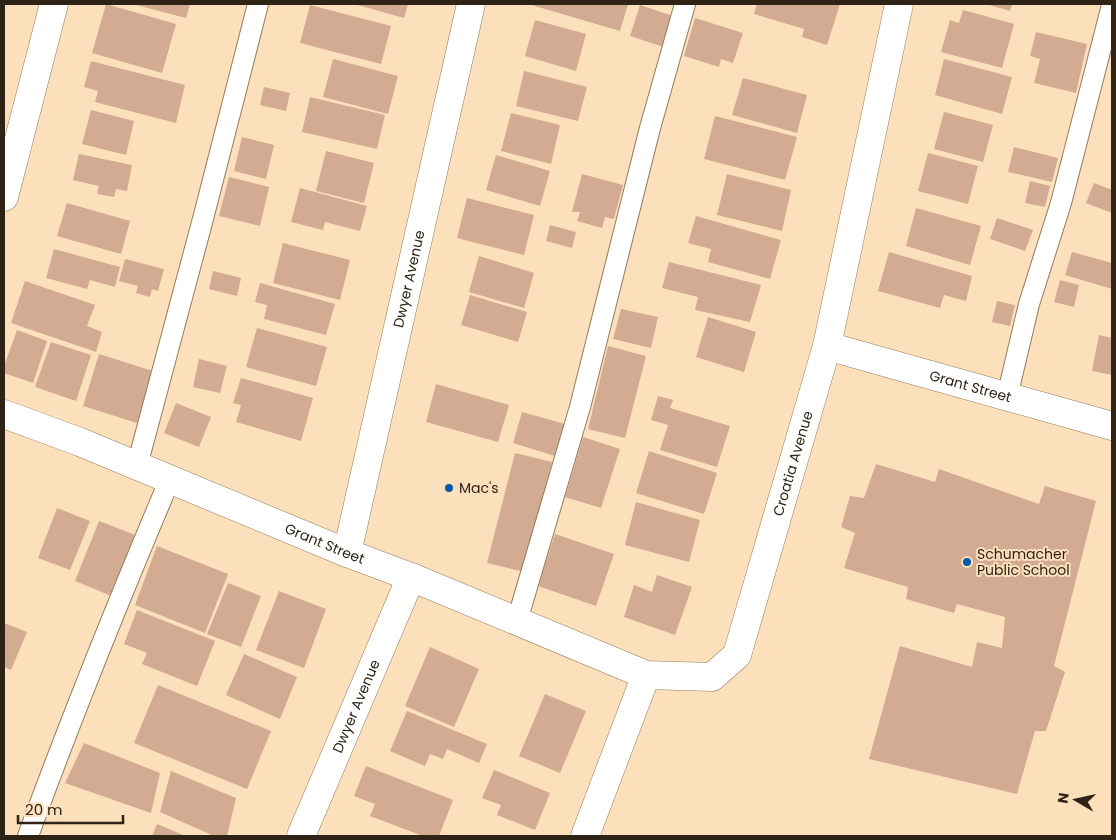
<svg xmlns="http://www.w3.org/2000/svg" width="1116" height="840" viewBox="0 0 1116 840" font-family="Poppins,sans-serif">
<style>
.building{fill:#d3ab93}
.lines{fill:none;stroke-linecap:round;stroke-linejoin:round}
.service-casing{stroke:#957b5a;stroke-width:22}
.minor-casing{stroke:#957b5a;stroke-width:29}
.tertiary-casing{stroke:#957b5a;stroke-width:29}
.service{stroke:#fff;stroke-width:20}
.minor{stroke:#fff;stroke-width:28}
.tertiary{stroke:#fff;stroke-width:28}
.poi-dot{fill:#005ba9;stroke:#fcdfbb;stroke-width:2}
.labels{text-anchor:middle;stroke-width:4;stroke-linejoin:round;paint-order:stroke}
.street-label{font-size:14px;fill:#2e2315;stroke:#fcdfbb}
.poi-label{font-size:14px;fill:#2e2315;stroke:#fcdfbb;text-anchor:start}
</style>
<rect width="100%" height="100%" fill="#fcdfbb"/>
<path class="building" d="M106,4L176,24L162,73L92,53Z
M132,4H190L186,18Z
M354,4H408L404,18Z
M528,4H628L620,31Z
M757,4H840L827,45L802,37L804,29L754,14Z
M986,4H1012L1010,11Z
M310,5L391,26L381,64L300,43Z
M640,5L673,16L664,47L630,36Z
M963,10L1014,24L1002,68L941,52L950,20L959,23Z
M695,18L743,33L733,63L721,59L719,67L684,56Z
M535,20L586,34L576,71L525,56Z
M1036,32L1087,44L1076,93L1034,83L1040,59L1030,56Z
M333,59L398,76L388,114L323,97Z
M944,59L1012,77L1002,114L935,95Z
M91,61L185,85L176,123L95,102L98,91L84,87Z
M524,71L587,87L578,121L516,106Z
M743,78L807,95L797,133L732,115Z
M264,87L290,93L286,111L260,105Z
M310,97L385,115L377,149L302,132Z
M91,110L134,121L126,155L82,144Z
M944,112L993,125L983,162L934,149Z
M511,113L560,125L551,164L501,151Z
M715,116L797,137L785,180L704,159Z
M242,137L274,145L266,179L234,171Z
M1014,147L1058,158L1052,182L1008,172Z
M326,151L374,163L364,203L316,191Z
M928,153L978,166L968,204L918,191Z
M79,154L132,165L127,191L116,189L114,197L97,194L99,186L73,180Z
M496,155L550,171L540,206L486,190Z
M582,174L623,185L614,219L605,217L602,228L577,221L580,212H572Z
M727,174L791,190L782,231L717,215Z
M229,177L269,187L260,226L219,216Z
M1030,181L1050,186L1045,207L1025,203Z
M1094,183L1112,190V213L1086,203Z
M300,188L367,206L360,231L325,222L323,230L291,222Z
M467,198L534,215L524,255L457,238Z
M67,203L130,221L121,254L57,236Z
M916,208L981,226L970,265L906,246Z
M696,216L781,240L770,279L708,262L711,249L688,243Z
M997,218L1033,230L1025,251L990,239Z
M550,225L576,232L572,248L546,241Z
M283,243L350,260L340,300L273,283Z
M54,249L120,267L115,287L90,280L87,289L46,278Z
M889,252L972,276L966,301L944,295L940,308L878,291Z
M1072,252L1112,263V289L1065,275Z
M479,256L534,273L524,308L469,292Z
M125,259L164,269L158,291L152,289L150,297L136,293L138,286L119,281Z
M669,262L761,285L750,322L695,310L698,297L662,288Z
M213,271L241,278L237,296L209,289Z
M1060,280L1079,285L1074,307L1054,302Z
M25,281L95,305L87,326L102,332L96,352L11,323Z
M260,283L335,304L326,335L264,319L267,305L255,302Z
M470,295L527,312L518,342L461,325Z
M997,301L1015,305L1010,326L992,322Z
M621,309L658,317L651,348L613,339Z
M708,317L756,332L744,372L696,357Z
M257,328L327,347L316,386L246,367Z
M17,330L47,341L33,383L4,373V366Z
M1099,335L1112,338V375L1092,371Z
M51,342L91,355L76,401L35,387Z
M608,346L646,356L625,438L588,429Z
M99,354L156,372L140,424L83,406Z
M199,359L227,366L220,393L193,387Z
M241,378L313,398L301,441L236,422L241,405L233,403Z
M436,384L509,405L498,442L426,422Z
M658,396L673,400L670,408L730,426L717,467L660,450L668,425L651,420Z
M176,403L211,417L199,447L164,433Z
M522,412L565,424L555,456L513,443Z
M583,437L620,449L601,508L565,497Z
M649,451L717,473L704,514L636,493Z
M515,453L552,462L524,572L487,563Z
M876,464L935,482L939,469L1039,504L1045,486L1096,501L1054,666L1065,672L1046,731H1035L1017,794L869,759L900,646L972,667L977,642L1002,648L1005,617L957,604L954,613L906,599L908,587L844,568L855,533L841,527L850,496L864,498Z
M636,502L700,520L689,562L625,545Z
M57,508L90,521L70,570L38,558Z
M99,521L138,536L114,597L75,581Z
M555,534L614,554L596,606L538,586Z
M157,546L228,574L205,633L135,605Z
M657,575L692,587L675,635L624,617L634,585L652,592Z
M228,583L261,596L241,647L207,634Z
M279,591L326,609L304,668L256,650Z
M137,610L215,641L197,686L142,664L147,653L124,644Z
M4,623L27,632L11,670L4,667Z
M430,647L479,669L454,727L405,706Z
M244,654L297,677L280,719L226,695Z
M158,685L271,731L247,789L134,743Z
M545,694L586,711L560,773L519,756Z
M407,711L487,744L479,763L447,749L443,759L430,754L425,766L390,751Z
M84,743L160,773L151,813L65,783Z
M366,766L453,800L439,836H423L370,816L375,804L354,796Z
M494,770L550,793L535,830L497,815L501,805L482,798Z
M171,771L236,798L227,836H214L160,812Z
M157,824L186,836H152Z"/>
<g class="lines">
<defs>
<path id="service" d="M1007,397L1029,304L1061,203L1112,5
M137,466L204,215L258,4
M517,621L580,407L650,128L685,4
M28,836C72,716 120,597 170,479"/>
<g id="minor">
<path id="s1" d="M827,346L1112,426"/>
<path id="s2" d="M4,414L80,442L347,553L411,577L646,675L712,677L737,655L827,346L899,4"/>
<path id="s3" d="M347,553L471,4"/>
<path id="s4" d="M301,836L411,577"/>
<path d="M585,836L646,675"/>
</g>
<path id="tertiary" d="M4,197L54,4"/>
</defs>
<use href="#service" class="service-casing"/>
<use href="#minor" class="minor-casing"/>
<use href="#tertiary" class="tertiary-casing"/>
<use href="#service" class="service"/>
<use href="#minor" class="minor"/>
<use href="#tertiary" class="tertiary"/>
</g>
<g class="poi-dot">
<circle cx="449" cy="488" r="5"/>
<circle cx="967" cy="562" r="5"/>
</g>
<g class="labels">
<g class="street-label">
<text dy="5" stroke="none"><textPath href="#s3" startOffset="281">Dwyer Avenue</textPath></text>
<text dy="5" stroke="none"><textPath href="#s1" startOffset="149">Grant Street</textPath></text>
<text dy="5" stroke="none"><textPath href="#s2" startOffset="992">Croatia Avenue</textPath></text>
<text dy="5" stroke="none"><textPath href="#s2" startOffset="346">Grant Street</textPath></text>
<text dy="5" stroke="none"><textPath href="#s4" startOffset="141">Dwyer Avenue</textPath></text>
</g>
<g class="poi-label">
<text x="459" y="493">Mac's</text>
<text x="977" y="559">Schumacher<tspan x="977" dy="16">Public School</tspan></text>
</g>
</g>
<rect width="1116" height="840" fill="none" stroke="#2e2315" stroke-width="10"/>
<g transform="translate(1076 800) rotate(279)" stroke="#fcdfbb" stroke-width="4" paint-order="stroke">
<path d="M0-4L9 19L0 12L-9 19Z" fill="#2e2315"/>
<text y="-8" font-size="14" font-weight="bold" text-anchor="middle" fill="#2e2315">N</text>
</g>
<path d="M18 815v8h105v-8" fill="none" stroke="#2e2315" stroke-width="2.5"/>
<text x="25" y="815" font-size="15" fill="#2e2315" stroke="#fcdfbb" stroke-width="4" paint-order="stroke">20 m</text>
</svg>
